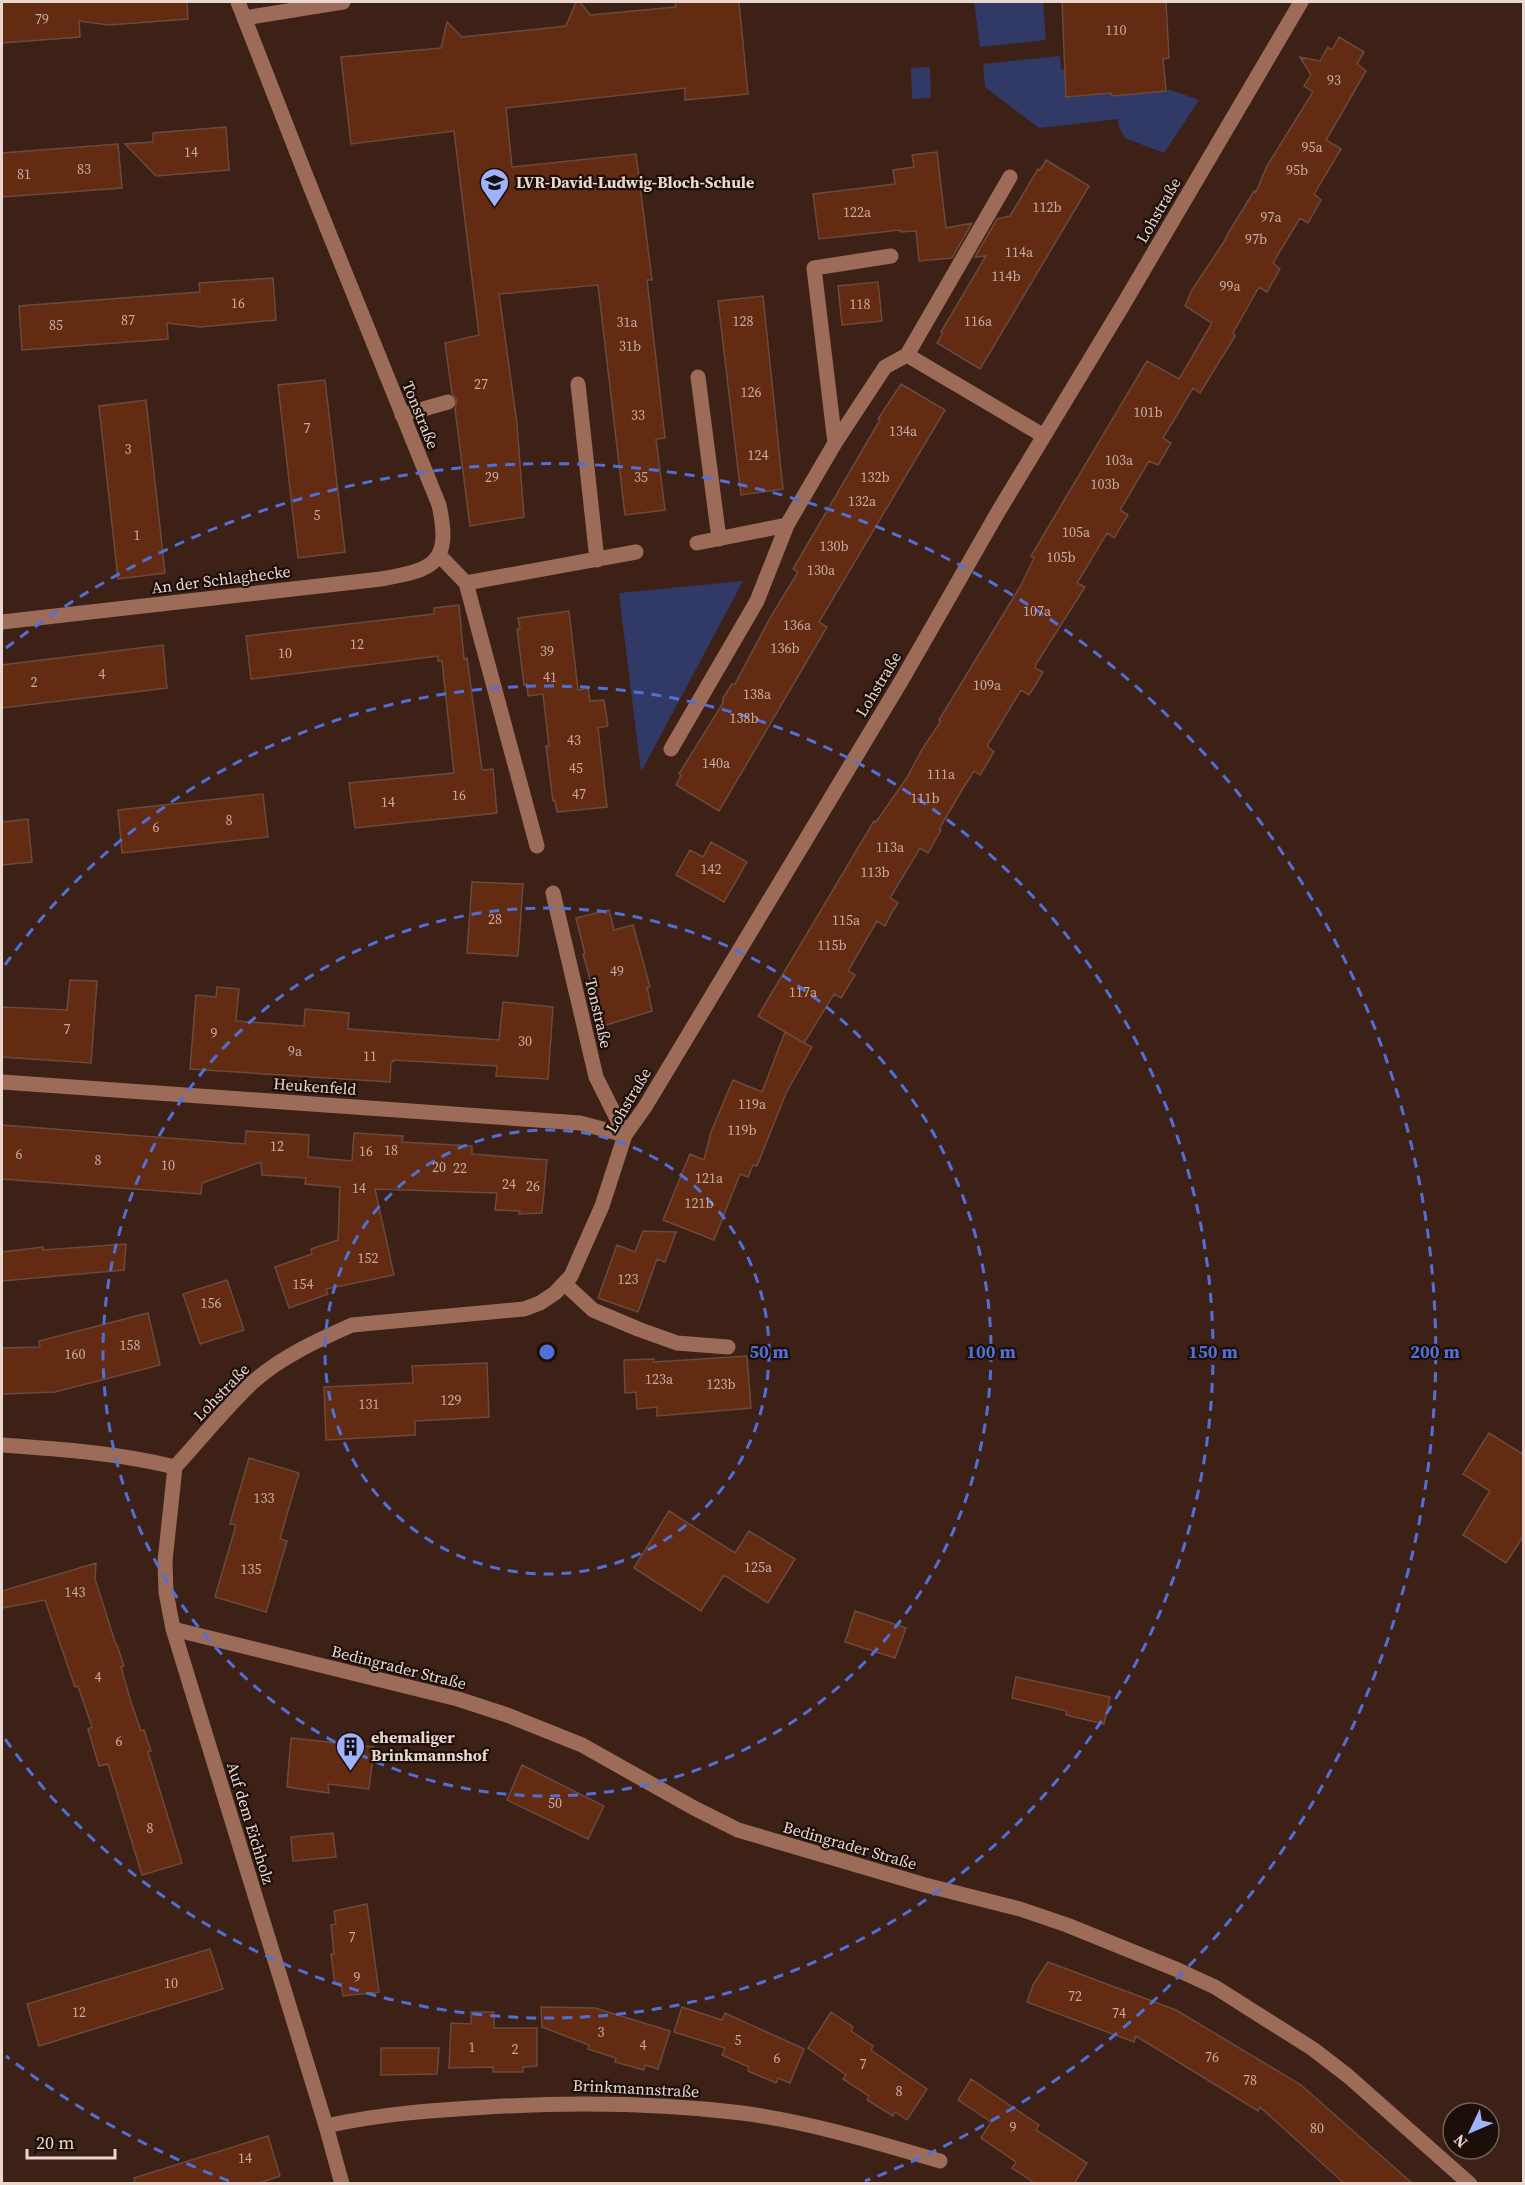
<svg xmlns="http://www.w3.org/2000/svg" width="1525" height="2185" viewBox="0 0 1525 2185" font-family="'Source Serif 4',serif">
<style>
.green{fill:#313966}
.building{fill:#632b12;stroke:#6b4a3e;stroke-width:1.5}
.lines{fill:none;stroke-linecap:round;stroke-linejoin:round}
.minor{stroke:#9c6c59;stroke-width:15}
.ring{fill:none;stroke:#5070d6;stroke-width:3;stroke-dasharray:10 8}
.labels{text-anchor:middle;stroke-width:4.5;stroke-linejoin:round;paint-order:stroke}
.number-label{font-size:14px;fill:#c8aca0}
.poi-label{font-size:16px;font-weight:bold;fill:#ead7cf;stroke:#1c0f0a;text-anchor:start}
.street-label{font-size:16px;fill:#ead7cf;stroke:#1c0f0a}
.centre{fill:#5070d6;stroke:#1c0f0a;stroke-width:3}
.ring-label{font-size:18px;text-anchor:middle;font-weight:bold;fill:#5070d6;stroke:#1c0f0a;stroke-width:4.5;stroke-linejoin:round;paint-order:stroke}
</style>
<rect width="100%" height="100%" fill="#3e2116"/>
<path class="green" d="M974,2H1043L1046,40L980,47Z
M1060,56L1061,69L1066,70L1069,94L1171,90L1199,100L1164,153L1125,138L1119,127L1118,119L1039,128L985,87L983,64Z
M930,67L931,98L912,99L911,68Z
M743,581L641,772L619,593Z"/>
<path class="building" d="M2,2H187L188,19L109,25L79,21L80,37L2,43Z
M576,2H580L590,15L676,7L675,2H739L748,94L685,100V88L506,108L512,167L636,154L652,280H647L665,438L656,439L665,510L625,515L598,285L499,294L517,424L524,517L470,526L455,409L457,400L452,394L445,343L479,335L454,131L351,144L341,57L441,48L447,22L462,37L566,26Z
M1062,2H1166L1169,58L1163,59L1166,91L1112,96L1111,93L1066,97Z
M1339,37L1364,52L1357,64L1366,71L1326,140L1341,149L1314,194L1321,200L1308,223L1300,218L1273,263L1280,269L1267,292L1259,287L1233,333L1235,336L1200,393L1193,388L1163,438L1171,443L1158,465L1149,461L1120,510L1128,515L1114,538L1107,533L1077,583L1085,587L1036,664L1035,668L1043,672L1036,684L1029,695L1021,690L987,746L994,752L980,775L974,771L962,790L939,829L941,830L928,853L920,848L890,898L898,903L891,914L885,926L877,921L848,971L855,975L841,998L834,994L804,1043L812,1047L786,1093L757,1166L753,1165L748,1177L740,1174L714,1240L663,1220L690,1154L704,1160L711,1132L733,1080L762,1092L785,1032L804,1043L758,1016L874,821L876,822L906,779L923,748L941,721L939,720L1021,585L1034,558L1031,556L1147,361L1179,379L1212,323L1185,306L1192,290L1227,237H1226L1254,191L1256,192L1267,166L1313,92L1304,86L1311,75L1300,57L1320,61L1328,47L1332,50Z
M226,127L229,170L156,176L125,144L153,142V133Z
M118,144L122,188L2,197V153Z
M937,152L946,228L972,223L952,258L919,261L916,231L900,232V230L819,239L813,194L895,184L893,170L914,167L912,155Z
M1046,160L1089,186L980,369L937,343L943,333L941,332L986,256L975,257L997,219L1010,216L1038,169L1040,170Z
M273,278L276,320L201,327L167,323L168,339L22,350L19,306L200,292L199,283Z
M878,282L882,321L842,325L838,286Z
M763,296L783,489L741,495L718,301Z
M325,380L345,552L298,558L278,385Z
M901,384L945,410L819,622L827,627L719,811L676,785L681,775L679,774L723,703V698L732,684H735L770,618L798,572L793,569L880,420L878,419Z
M146,400L165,573L118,579L99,406Z
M459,605L464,659L467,658L482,770L493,769L497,813L355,828L349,783L454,773L442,661H438V656L251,679L246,636L434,614V608Z
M569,611L578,690L588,688L590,701L604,700L608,726L598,728L607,807L557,812L555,801H553L546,746H549L543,694L528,696L527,684L524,685L517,629H520L518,618Z
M163,645L167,688L2,708V665Z
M263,794L268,837L122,853L118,810Z
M28,819L32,862L2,865V822Z
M711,842L747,862L724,902L676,875L690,850L703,857Z
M472,882L523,884L518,956L467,953Z
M609,910L614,930L633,925L650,987H647L652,1011L603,1026L583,954H585L576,918Z
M70,980L97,981L91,1063L2,1057V1007L67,1010Z
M217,987L239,989L236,1021L304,1026L305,1009L349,1013L348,1029L499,1040L503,1002L553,1007L548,1079L496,1076L497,1066L393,1060V1062H391L390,1082L190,1069L196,995L216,997Z
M2,1125L245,1144L246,1131L309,1135L308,1157L352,1161L354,1133L403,1136L402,1142L472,1146V1154L547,1160L542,1213L519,1214L520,1211L495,1210L497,1193L375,1189L394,1275L326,1289L328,1294L289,1308L275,1267L312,1254L311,1249L338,1240L340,1187L305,1184L306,1178L262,1175L261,1162L202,1183L201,1194L2,1179Z
M643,1231L676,1232L665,1262L657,1259L638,1312L598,1298L617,1245L635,1252Z
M126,1244L124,1270L2,1281V1252L43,1247V1250Z
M227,1280L244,1330L200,1344L183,1294Z
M148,1313L160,1365L55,1392L2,1394V1348L40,1347L39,1341Z
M747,1356L751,1408L657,1416V1407L637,1409L636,1392L625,1393L624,1360L654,1359V1362Z
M487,1363L489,1417L415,1421V1435L326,1440L324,1387L413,1383L412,1366Z
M1489,1433L1524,1455V1535L1506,1563L1463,1535L1490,1491L1463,1474Z
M249,1458L299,1473L280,1539L287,1541L266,1612L215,1597L236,1525L230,1524Z
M669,1511L735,1553L749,1531L795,1559L768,1603L724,1575L701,1611L634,1568Z
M96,1563L95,1579L116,1645H117L124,1666L121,1667L131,1702L141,1731L144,1730L151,1751L148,1752L182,1863L142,1875L108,1764L99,1766L88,1729L92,1727L78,1686L75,1687L45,1600L2,1608V1591Z
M855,1611L906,1628L895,1658L845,1642Z
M1016,1677L1110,1697L1104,1724L1066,1715L1067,1711L1012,1698Z
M291,1738L374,1747L369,1789L328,1784L329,1793L287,1787Z
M522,1765L604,1806L588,1839L507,1800Z
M333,1833L336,1857L293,1861L291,1837Z
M367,1904L379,1992L343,1996L341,1983L335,1984L331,1954H334L331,1925L336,1924L334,1911Z
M210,1949L223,1989L39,2046L27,2004Z
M1048,1962L1176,2010L1301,2085L1413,2184H1345L1260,2107L1258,2111L1136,2036L1134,2042L1027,2002L1033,1985Z
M541,2007L595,2008L670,2031L658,2069L645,2065L644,2070L615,2062L616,2058L588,2049L589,2045L542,2027Z
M682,2007L722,2020L725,2013L804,2049L790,2083L778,2078L776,2083L748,2071L749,2067L722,2055L725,2048L674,2032Z
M471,2012H494V2028H537V2066L523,2067V2072H493V2067L449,2068L451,2023L471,2024Z
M831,2012L853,2027L851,2031L873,2046L871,2050L927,2089L907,2120L895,2112L893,2116L867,2100L869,2096L843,2079L846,2075L808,2048Z
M381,2048H439L437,2074L381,2075Z
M971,2079L1039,2125L1036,2130L1087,2163L1074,2184H1036L1012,2168L1016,2162L981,2138L991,2122L958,2100Z
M268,2136L280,2176L257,2184H135L134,2178Z"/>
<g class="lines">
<path class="minor" d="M244,18L343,2
M907,355L1010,177
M698,377L719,539
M578,384L597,560
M402,415L448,402
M835,443L814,268L891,256
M697,543L787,525L835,443L885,367L907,355L1044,436
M439,555L466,583L537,846
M466,583L636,552
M2,622L381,579C433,570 452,564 439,505L310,186L238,2
M671,749L757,601L787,525
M553,893L596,1077L625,1135
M2,1082L580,1123L625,1135
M565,1284L593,1310L638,1329L677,1343L728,1347
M2,1445C60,1449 118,1453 175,1467
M175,1467C200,1440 226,1407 253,1382C281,1357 318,1340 352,1325L524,1309L540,1303L555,1293L571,1276L602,1206L625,1135L645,1107L903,678L998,512L1123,305L1301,2
M175,1467L165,1561L166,1592L173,1629L326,2126L342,2184
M173,1629L458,1699L507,1715L582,1745L694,1808L738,1830L925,1885L1020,1909L1067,1925L1178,1970L1215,1987L1313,2049L1348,2076L1470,2184
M326,2126C379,2114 434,2110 488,2107C573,2102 657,2103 742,2113C809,2122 875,2142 940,2161"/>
</g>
<g class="ring">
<circle cx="547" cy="1352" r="222"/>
<circle cx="547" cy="1352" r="444"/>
<path d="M5 965A666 666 0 1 1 5 1739"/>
<path d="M229 2181A888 888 0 0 1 6 2056M6 648A888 888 0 1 1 865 2181"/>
</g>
<defs>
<symbol id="school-pin" viewBox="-11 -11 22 30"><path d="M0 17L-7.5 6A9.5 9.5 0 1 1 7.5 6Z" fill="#a1b2fd" stroke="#1c0f0a"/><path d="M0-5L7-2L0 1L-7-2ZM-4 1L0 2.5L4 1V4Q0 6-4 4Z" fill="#111"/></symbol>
<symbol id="building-pin" viewBox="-11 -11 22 30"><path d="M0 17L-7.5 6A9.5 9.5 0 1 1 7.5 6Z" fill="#a1b2fd" stroke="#1c0f0a"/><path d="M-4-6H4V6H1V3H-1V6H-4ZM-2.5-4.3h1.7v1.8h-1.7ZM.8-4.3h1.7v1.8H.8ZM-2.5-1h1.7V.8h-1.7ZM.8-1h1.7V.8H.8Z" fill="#111"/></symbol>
</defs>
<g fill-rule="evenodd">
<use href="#school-pin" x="478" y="166" width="33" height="45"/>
<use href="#building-pin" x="334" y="1730" width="33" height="45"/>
</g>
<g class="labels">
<g class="number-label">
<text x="42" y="24">79</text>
<text x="1116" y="35">110</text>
<text x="1334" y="85">93</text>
<text x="1312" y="152">95a</text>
<text x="191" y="157">14</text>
<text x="84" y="174">83</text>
<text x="1297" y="175">95b</text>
<text x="24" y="179">81</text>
<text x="1047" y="212">112b</text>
<text x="857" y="217">122a</text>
<text x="1271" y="222">97a</text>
<text x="1256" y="244">97b</text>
<text x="1019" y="257">114a</text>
<text x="1006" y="281">114b</text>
<text x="1230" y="291">99a</text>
<text x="238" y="308">16</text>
<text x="860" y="309">118</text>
<text x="128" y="325">87</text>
<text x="743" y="326">128</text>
<text x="978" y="326">116a</text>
<text x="627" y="327">31a</text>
<text x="56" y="330">85</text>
<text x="630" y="351">31b</text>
<text x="481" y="389">27</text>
<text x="751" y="397">126</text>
<text x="1148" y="417">101b</text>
<text x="638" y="420">33</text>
<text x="307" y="433">7</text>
<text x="903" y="436">134a</text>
<text x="128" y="454">3</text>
<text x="758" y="460">124</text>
<text x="1119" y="465">103a</text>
<text x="492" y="482">29</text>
<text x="641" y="482">35</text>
<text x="875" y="482">132b</text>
<text x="1105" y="489">103b</text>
<text x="862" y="506">132a</text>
<text x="317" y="520">5</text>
<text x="1076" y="537">105a</text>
<text x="137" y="540">1</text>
<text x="834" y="551">130b</text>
<text x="1061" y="562">105b</text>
<text x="821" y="575">130a</text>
<text x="1037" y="616">107a</text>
<text x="797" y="630">136a</text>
<text x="357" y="649">12</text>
<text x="785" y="653">136b</text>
<text x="547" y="656">39</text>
<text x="285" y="658">10</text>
<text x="102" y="679">4</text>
<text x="550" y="682">41</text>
<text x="34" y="687">2</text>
<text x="987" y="690">109a</text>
<text x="757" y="699">138a</text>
<text x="744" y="723">138b</text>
<text x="574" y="745">43</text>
<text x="716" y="768">140a</text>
<text x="576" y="773">45</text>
<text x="941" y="779">111a</text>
<text x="579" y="799">47</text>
<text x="459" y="800">16</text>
<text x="925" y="803">111b</text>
<text x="388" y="807">14</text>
<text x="229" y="825">8</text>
<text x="156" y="832">6</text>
<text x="890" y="852">113a</text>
<text x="711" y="874">142</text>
<text x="875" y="877">113b</text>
<text x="495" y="924">28</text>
<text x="846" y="925">115a</text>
<text x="832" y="950">115b</text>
<text x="617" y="976">49</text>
<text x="803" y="997">117a</text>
<text x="67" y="1034">7</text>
<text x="214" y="1038">9</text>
<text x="525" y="1046">30</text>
<text x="295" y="1056">9a</text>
<text x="370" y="1061">11</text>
<text x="752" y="1109">119a</text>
<text x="742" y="1135">119b</text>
<text x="277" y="1151">12</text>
<text x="391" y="1155">18</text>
<text x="366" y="1156">16</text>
<text x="19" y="1159">6</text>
<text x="98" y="1165">8</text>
<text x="168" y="1170">10</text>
<text x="439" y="1172">20</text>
<text x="460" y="1173">22</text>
<text x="709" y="1183">121a</text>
<text x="509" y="1189">24</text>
<text x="533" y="1191">26</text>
<text x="359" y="1193">14</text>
<text x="699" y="1208">121b</text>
<text x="368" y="1263">152</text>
<text x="628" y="1284">123</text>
<text x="303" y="1289">154</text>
<text x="211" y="1308">156</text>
<text x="130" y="1350">158</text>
<text x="75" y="1359">160</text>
<text x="659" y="1384">123a</text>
<text x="721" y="1389">123b</text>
<text x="451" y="1405">129</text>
<text x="369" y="1409">131</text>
<text x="264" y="1503">133</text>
<text x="758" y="1572">125a</text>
<text x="251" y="1574">135</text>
<text x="75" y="1597">143</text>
<text x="98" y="1682">4</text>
<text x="119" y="1746">6</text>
<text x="555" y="1808">50</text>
<text x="150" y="1833">8</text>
<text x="352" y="1942">7</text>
<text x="357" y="1982">9</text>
<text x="171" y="1988">10</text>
<text x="1075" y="2001">72</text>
<text x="79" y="2017">12</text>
<text x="1119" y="2018">74</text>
<text x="601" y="2037">3</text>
<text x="738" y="2045">5</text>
<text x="643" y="2050">4</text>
<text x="472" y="2052">1</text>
<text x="515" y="2054">2</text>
<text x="1212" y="2062">76</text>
<text x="777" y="2063">6</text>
<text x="863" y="2069">7</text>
<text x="1250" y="2085">78</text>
<text x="899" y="2096">8</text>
<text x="1013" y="2132">9</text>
<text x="1317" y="2133">80</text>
<text x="245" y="2163">14</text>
</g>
<g class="poi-label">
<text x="516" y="188">LVR-David-Ludwig-Bloch-Schule</text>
<text x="371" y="1743">ehemaliger<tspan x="371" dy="18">Brinkmannshof</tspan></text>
</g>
<g class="street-label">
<text transform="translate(1158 210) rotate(-60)" y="6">Lohstraße</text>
<text transform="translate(421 415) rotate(68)" y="6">Tonstraße</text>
<text transform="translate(221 579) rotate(-7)" y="6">An der Schlaghecke</text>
<text transform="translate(878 684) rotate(-59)" y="6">Lohstraße</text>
<text transform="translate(599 1013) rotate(77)" y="6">Tonstraße</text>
<text transform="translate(315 1086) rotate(4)" y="6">Heukenfeld</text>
<text transform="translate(628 1100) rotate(-59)" y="6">Lohstraße</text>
<text transform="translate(221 1392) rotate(-46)" y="6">Lohstraße</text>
<text transform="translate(399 1667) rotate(14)" y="6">Bedingrader Straße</text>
<text transform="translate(251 1823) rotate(73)" y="6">Auf dem Eichholz</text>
<text transform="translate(850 1845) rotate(16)" y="6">Bedingrader Straße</text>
<text transform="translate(636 2088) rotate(3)" y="6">Brinkmannstraße</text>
</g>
</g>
<circle cx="547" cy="1352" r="9" class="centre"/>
<g class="ring-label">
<text x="769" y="1358">50 m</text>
<text x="991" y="1358">100 m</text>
<text x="1213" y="1358">150 m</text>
<text x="1435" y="1358">200 m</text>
</g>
<rect width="1525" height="2185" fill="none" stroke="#ead7cf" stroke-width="6"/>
<g transform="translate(1471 2131) rotate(226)"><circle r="28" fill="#1c0f0a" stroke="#6e5f59" stroke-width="1.5"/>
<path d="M0-4.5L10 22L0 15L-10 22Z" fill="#a1b2fd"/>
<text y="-9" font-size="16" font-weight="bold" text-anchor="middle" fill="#ead7cf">N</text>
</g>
<path d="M27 2149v9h88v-9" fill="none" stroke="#ead7cf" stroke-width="3"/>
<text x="36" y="2149" font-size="18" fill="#ead7cf" stroke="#1c0f0a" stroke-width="4.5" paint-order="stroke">20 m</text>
</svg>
